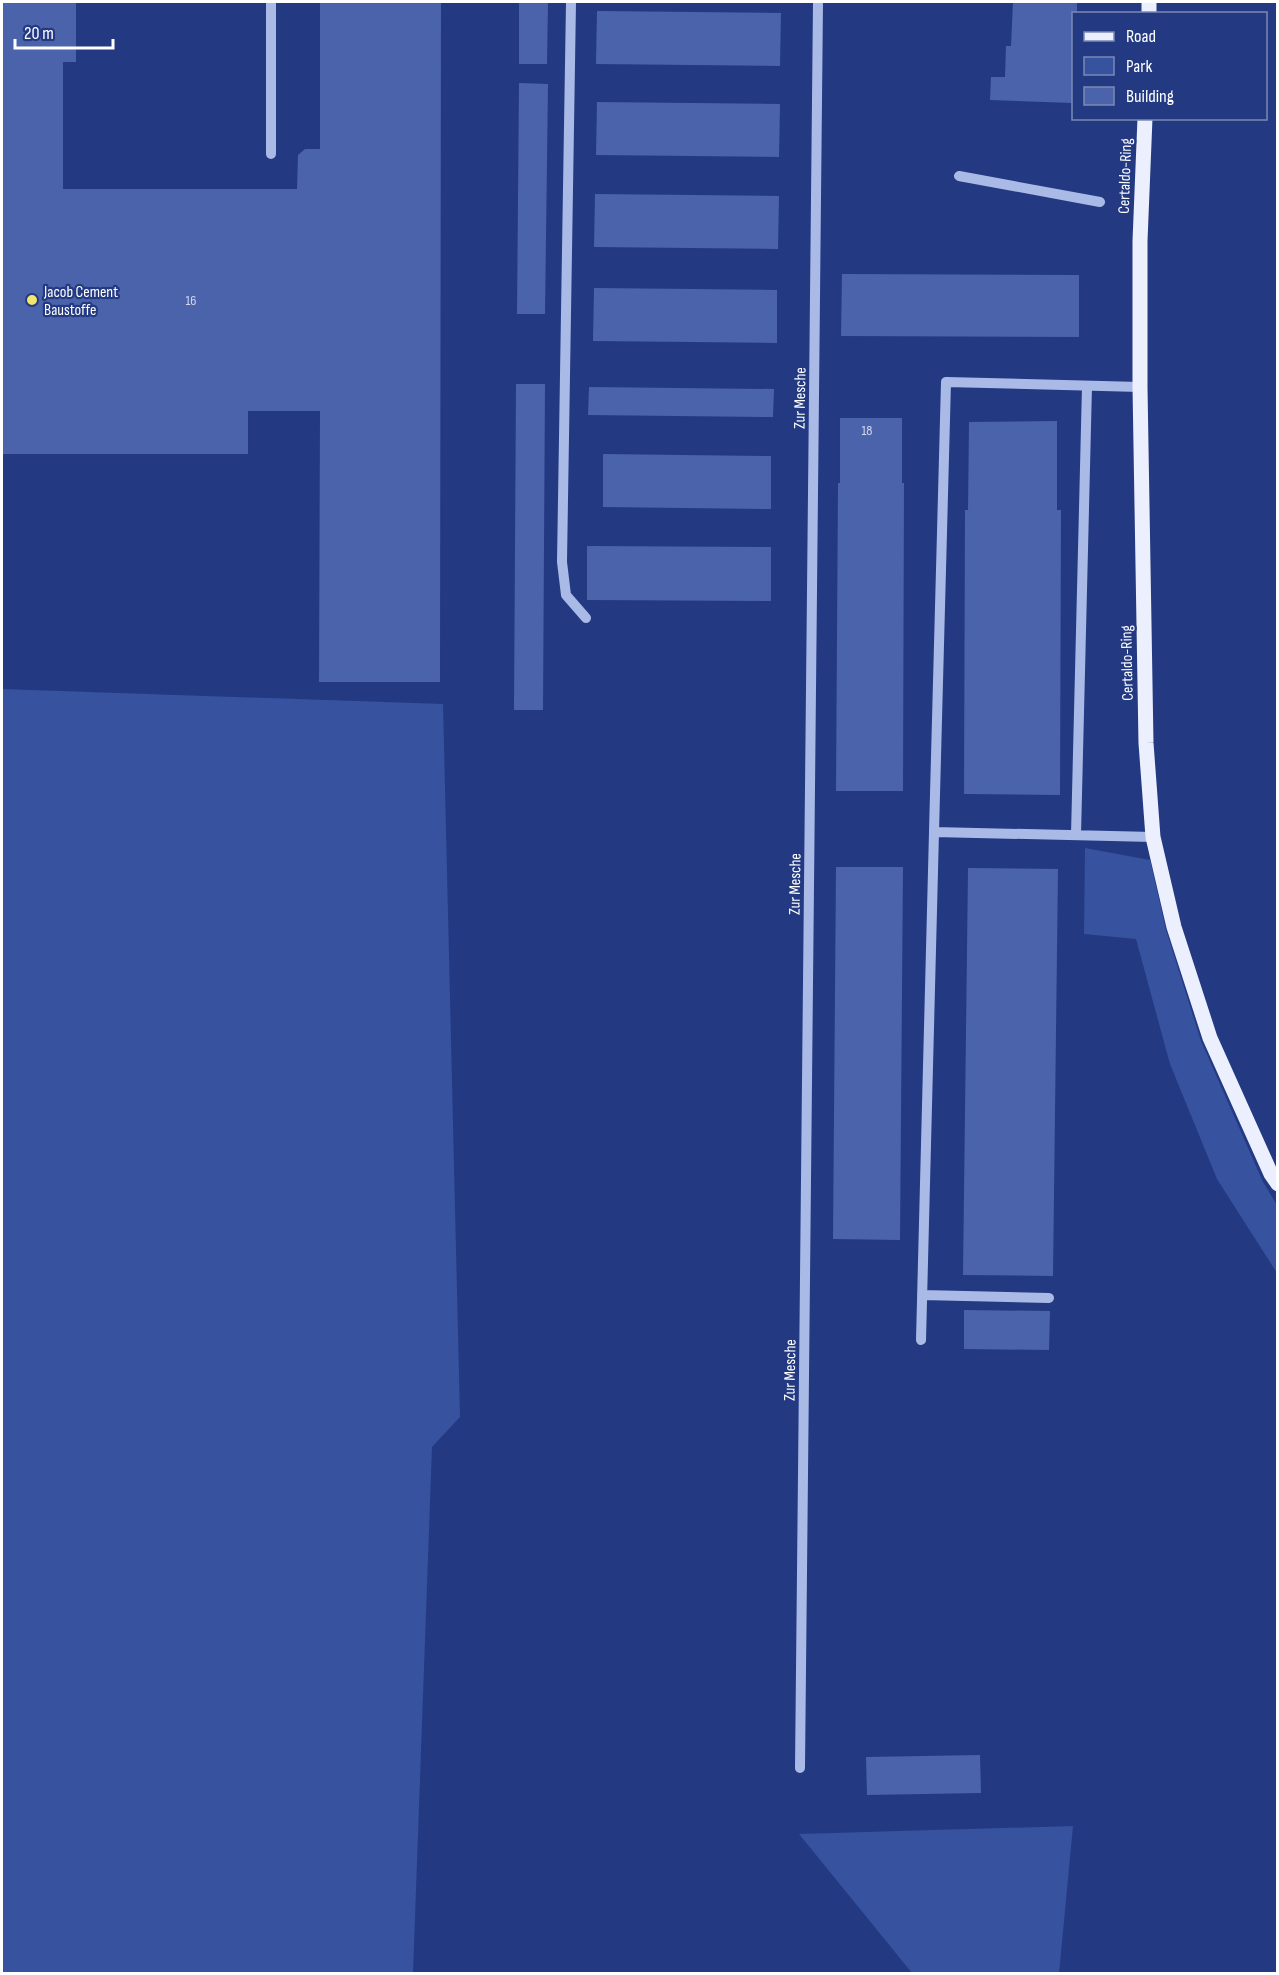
<svg xmlns="http://www.w3.org/2000/svg" width="1279" height="1975" viewBox="0 0 1279 1975" font-family="'Sofia Sans Condensed',sans-serif">
<style>
.green{fill:#37529f}
.building{fill:#4b63ab}
.lines{fill:none;stroke-linecap:round;stroke-linejoin:round}
.minor{stroke:#aabae7;stroke-width:10}
.major{stroke:#eceffd;stroke-width:15}
.poi-dot{fill:#f3e66d;stroke:#233a82;stroke-width:2}
.labels{text-anchor:middle;stroke-width:4.5;stroke-linejoin:round;paint-order:stroke}
.number-label{font-size:14px;fill:#d2d8ea}
.street-label{font-size:16px;fill:#fff;stroke:#233a82}
.poi-label{font-size:16px;fill:#fff;stroke:#233a82;text-anchor:start}
</style>
<rect width="100%" height="100%" fill="#233a82"/>
<path class="green" d="M2,689L443,704L460,1417L432,1447L413,1973H2Z
M1085,848L1150,860L1166,930L1201,1041L1263,1182L1277,1205V1273L1217,1179L1170,1064L1136,939L1084,934Z
M1073,1826L1059,1974L912,1973L799,1834Z"/>
<path class="building" d="M2,2H76V62H63V189H297L298,155L305,149H320V2H441L440,682H319L320,411H248V454H2Z
M519,2H548L547,64H519Z
M1013,2H1077V14H1074L1073,103L990,100L991,77H1005L1006,46H1011Z
M597,11L781,13L780,66L596,64Z
M519,83L548,84L545,314H517Z
M597,102L780,104L779,157L596,155Z
M595,194L779,196L778,249L594,247Z
M842,274L1079,275V337L841,336Z
M594,288L777,290V343L593,341Z
M516,384H545L543,710H514Z
M589,387L774,389L773,417L588,415Z
M840,418H902V483H904L903,791H836L838,483H840Z
M1057,421V510H1061L1060,795L964,794L965,510H968L969,422Z
M603,454L771,456V509L603,507Z
M587,546L771,547V601L587,600Z
M836,867H903L900,1240L833,1239Z
M968,868L1058,869L1053,1276L963,1275Z
M964,1310L1050,1311L1049,1350L964,1349Z
M980,1755L981,1793L867,1795L866,1757Z"/>
<g class="lines">
<path class="minor" d="M571,2L562,562L566,595L586,618
M271,154V2
M959,176L1100,202
M1140,387L946,382L934,832L1153,837
M1076,835L1087,386
M922,1295L1049,1298
M921,1340L934,832
M800,1768L818,2"/>
<path class="major" d="M1149,14V2
M1145,118L1140,241V387L1146,743L1153,837L1174,927L1210,1038L1271,1174L1278,1184"/>
</g>
<circle class="poi-dot" cx="32" cy="300" r="6"/>
<g class="labels">
<g class="number-label">
<text x="191" y="305">16</text>
<text x="867" y="435">18</text>
</g>
<g class="street-label">
<text transform="translate(1124 176) rotate(-88)" y="6">Certaldo-Ring</text>
<text transform="translate(799 398) rotate(-89)" y="6">Zur Mesche</text>
<text transform="translate(1126 663) rotate(-91)" y="6">Certaldo-Ring</text>
<text transform="translate(794 884) rotate(-89)" y="6">Zur Mesche</text>
<text transform="translate(789 1370) rotate(-89)" y="6">Zur Mesche</text>
</g>
<g class="poi-label">
<text x="44" y="297">Jacob Cement<tspan x="44" dy="18">Baustoffe</tspan></text>
</g>
</g>
<rect width="1279" height="1975" fill="none" stroke="#ffffff" stroke-width="6"/>
<rect x="1072" y="12" width="195" height="108" fill="#233a82" stroke="#7b89b4" stroke-width="1.5"/>
<rect x="1084" y="32" width="30" height="9" fill="#eceffd" stroke="#7b89b4" stroke-width="1.5"/>
<text x="1126" y="42" font-size="18" fill="#ffffff">Road</text>
<rect x="1084" y="57" width="30" height="18" fill="#37529f" stroke="#7b89b4" stroke-width="1.5"/>
<text x="1126" y="72" font-size="18" fill="#ffffff">Park</text>
<rect x="1084" y="87" width="30" height="18" fill="#4b63ab" stroke="#7b89b4" stroke-width="1.5"/>
<text x="1126" y="102" font-size="18" fill="#ffffff">Building</text>
<path d="M15 39v9h98v-9" fill="none" stroke="#ffffff" stroke-width="3"/>
<text x="24" y="39" font-size="18" fill="#ffffff" stroke="#233a82" stroke-width="4.5" paint-order="stroke">20 m</text>
</svg>
